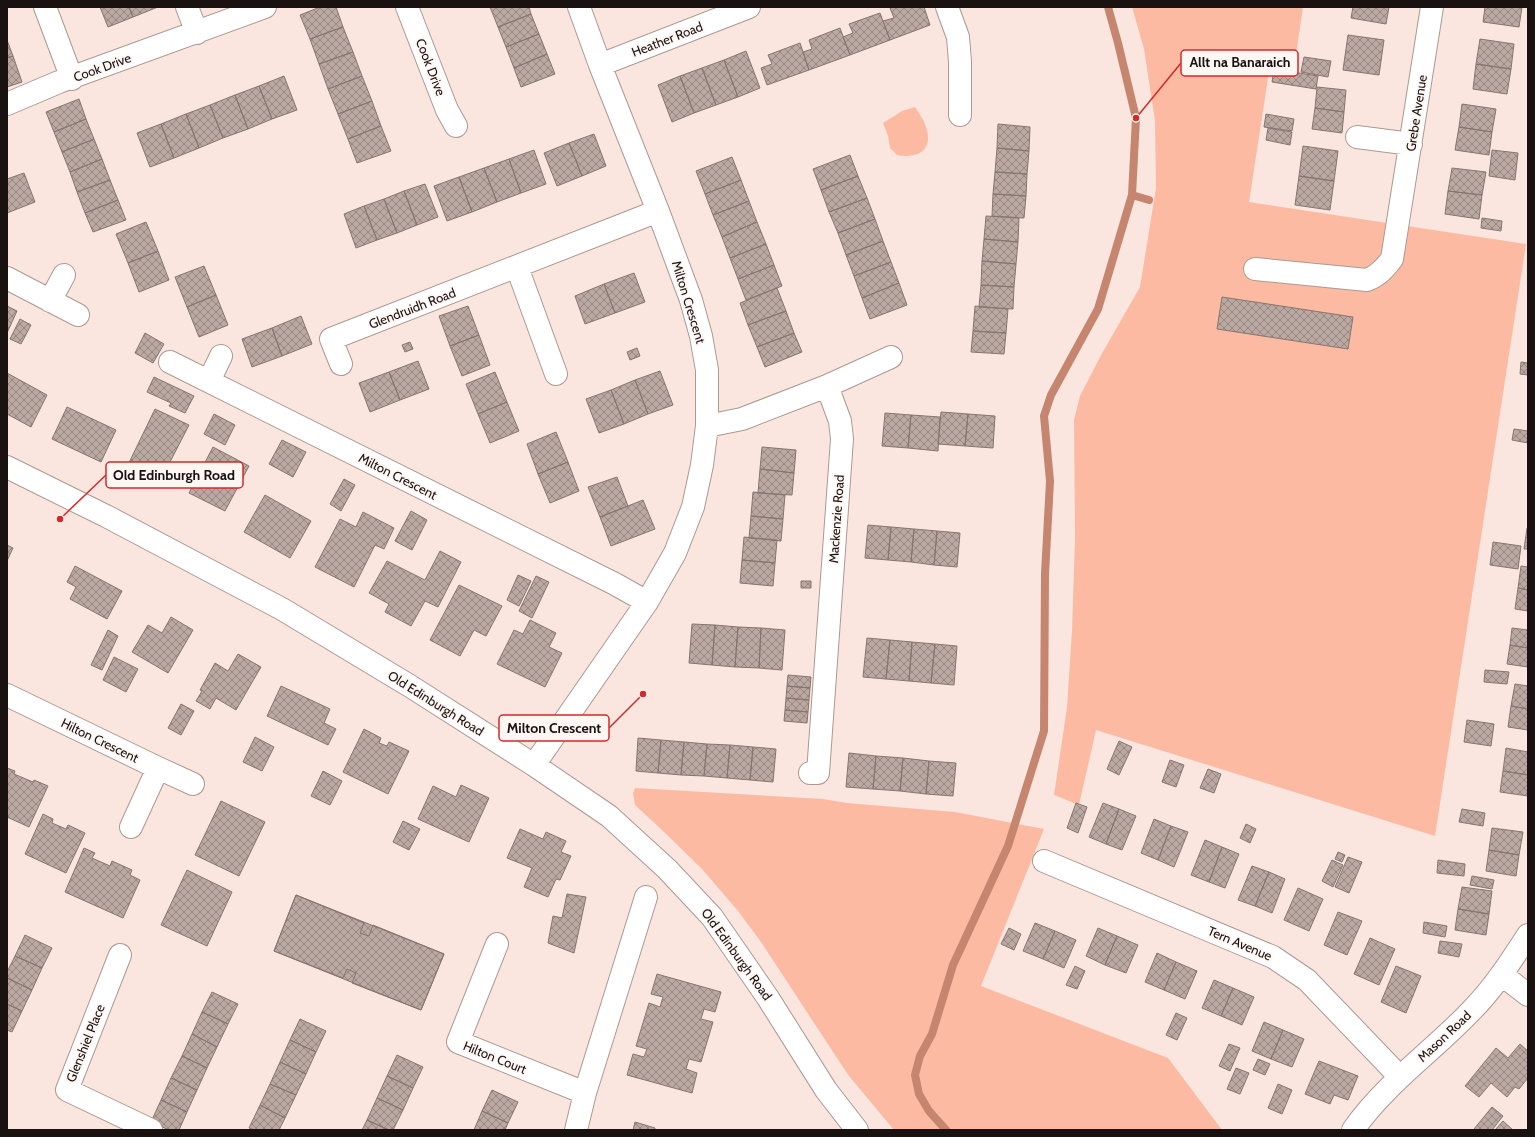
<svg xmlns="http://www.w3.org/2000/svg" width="1535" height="1137" viewBox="0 0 1535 1137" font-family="Cabin,sans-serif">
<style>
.green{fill:#fdbaa2}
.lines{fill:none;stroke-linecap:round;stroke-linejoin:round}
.stream{stroke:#c5856f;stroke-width:8}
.building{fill:url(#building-cross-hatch);stroke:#86756f}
.minor-casing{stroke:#ab9992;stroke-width:24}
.minor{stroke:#fff;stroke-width:22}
.labels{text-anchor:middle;stroke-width:3.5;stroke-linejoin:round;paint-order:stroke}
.street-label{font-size:13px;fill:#191210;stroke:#fef6f3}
.leader{fill:none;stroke:#d62828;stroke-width:1.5}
.callout-dot{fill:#d62828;stroke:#fef6f3;stroke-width:1.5}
.callout{fill:#fef6f3;stroke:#d62828;stroke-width:1.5}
.callout-label{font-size:14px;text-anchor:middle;font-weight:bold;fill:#191210}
</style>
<defs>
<pattern id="building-cross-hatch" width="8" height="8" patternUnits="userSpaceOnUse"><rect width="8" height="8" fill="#baa8a1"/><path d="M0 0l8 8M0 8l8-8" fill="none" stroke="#968782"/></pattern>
</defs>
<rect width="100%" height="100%" fill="#fae6df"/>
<path class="green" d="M1132,7H1303L1294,68L1270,65L1249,202L1526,244L1435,836L1096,730L1079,805L1054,795L1067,707L1072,631L1075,538L1074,420L1080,396L1100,357L1140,287L1156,188L1155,121L1144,49Z
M915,107C919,113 924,120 926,127C934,150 918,159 897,155L890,148L888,136L883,123L902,111Z
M635,788L823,799L847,803L955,812L1044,829L981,986L1168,1058L1222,1130H894L849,1076L837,1058L761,942L738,911L702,869L662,830L635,805L633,794Z"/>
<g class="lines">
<path class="stream" d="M1108,7L1118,43L1136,118L1132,195L1149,200
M946,1130L929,1111L919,1094L915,1075L920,1056L932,1034L953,965L1008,846L1044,731L1045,574L1050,481L1044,416L1051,395L1098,309L1132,195"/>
</g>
<path class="building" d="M100,7H129L133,17L108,27Z
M129,7H158L133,17Z
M320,7H336L343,27L310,39L300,15Z
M490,7H529L531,14L498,27Z
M894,7H924L930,25L890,40L883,21L894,18L890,8Z
M1353,7H1389L1386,24L1351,18Z
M1485,7H1522L1519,27L1483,22Z
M880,13L890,40L850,55L843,37L853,33L849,24Z
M531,14L539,34L506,47L498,27Z
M343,27L353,52L319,64L310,39Z
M840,28L850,55L809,70L803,52L812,49L809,40Z
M539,34L547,54L514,68L506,47Z
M1348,35L1384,40L1379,75L1343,70Z
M1480,39L1514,44L1511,69L1476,64Z
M7,40L13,56L7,58Z
M800,43L809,70L767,85L761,68L772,64L768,55Z
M746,51L760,88L738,97L724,60Z
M353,52L362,76L328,89L319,64Z
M547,54L555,74L521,87L514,68Z
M13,56L22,82L7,87V58Z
M1304,57L1331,61L1328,77L1301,72Z
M724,60L738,97L716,105L702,68Z
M1476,64L1511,69L1507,94L1473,89Z
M702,68L716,105L694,113L680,76Z
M1274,69L1318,76L1316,89L1272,82Z
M284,76L297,110L272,119L259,86Z
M362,76L372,101L338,114L328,89Z
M680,76L694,113L672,122L658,85Z
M259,86L272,119L248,129L235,95Z
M1317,87L1346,90L1344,112L1315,108Z
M235,95L248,129L223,138L210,105Z
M79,99L86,119L54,132L46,112Z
M372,101L381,126L348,139L338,114Z
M1462,104L1496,109L1492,132L1459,127Z
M210,105L223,138L199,148L186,114Z
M1315,108L1344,112L1342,133L1312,129Z
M186,114L199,148L174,158L161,124Z
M1266,114L1294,119L1292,131L1264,127Z
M86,119L94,139L62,152L54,132Z
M161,124L174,158L150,167L137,133Z
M998,124L1030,127L1029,151L997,148Z
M381,126L391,151L357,163L348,139Z
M1459,127L1492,132L1489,155L1455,150Z
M1268,128L1292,132L1290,145L1266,140Z
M594,134L606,166L582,176L569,143Z
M94,139L102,159L70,172L62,152Z
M569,143L582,176L557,186L544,153Z
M1303,146L1338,151L1334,181L1299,176Z
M997,148L1029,151L1027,174L995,172Z
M534,150L546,184L521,193L509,159Z
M1492,150L1518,153L1515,180L1489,176Z
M850,155L858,176L821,190L813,169Z
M732,157L741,180L705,194L696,171Z
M102,159L110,180L77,192L70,172Z
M509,159L521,193L497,202L484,168Z
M484,168L497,202L472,212L459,177Z
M1452,168L1486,172L1482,195L1448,191Z
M995,172L1027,174L1026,196L993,194Z
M24,173L35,202L7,213V179Z
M858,176L867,198L829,212L821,190Z
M1299,176L1334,181L1330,210L1295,205Z
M459,177L472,212L447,221L434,186Z
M110,180L118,200L85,213L77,192Z
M741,180L749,201L713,215L705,194Z
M425,184L438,217L417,225L404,191Z
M404,191L417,225L397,233L384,199Z
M1448,191L1482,195L1479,219L1445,214Z
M993,194L1026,196L1024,218L992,216Z
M867,198L875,219L838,233L829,212Z
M384,199L397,233L377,240L364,206Z
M118,200L126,220L93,232L85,213Z
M749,201L757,222L722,237L713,215Z
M364,206L377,240L356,248L344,214Z
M986,216L1019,218L1018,242L984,239Z
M1482,218L1502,221L1501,231L1481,228Z
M875,219L883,241L846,255L838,233Z
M146,222L158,251L128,263L116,234Z
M757,222L766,244L730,258L722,237Z
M984,239L1018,242L1016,264L982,261Z
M883,241L891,262L854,276L846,255Z
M766,244L774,265L738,279L730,258Z
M158,251L169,280L139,292L128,263Z
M982,261L1016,264L1014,287L981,285Z
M891,262L899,283L862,298L854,276Z
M774,265L782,286L746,300L738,279Z
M204,266L216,295L187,307L175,277Z
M634,273L645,302L615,313L604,284Z
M899,283L907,305L870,319L862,298Z
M604,284L615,313L585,324L575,296Z
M981,285L1014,287L1013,309L979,307Z
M777,288L786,311L748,325L740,303Z
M216,295L228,325L199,337L187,307Z
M1222,297L1353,317L1348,349L1217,329Z
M7,306L17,311L7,333Z
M468,306L479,335L450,346L439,316Z
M975,306L1008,309L1006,333L973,331Z
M786,311L794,333L757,347L748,325Z
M301,316L312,344L282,356L272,328Z
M20,319L31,325L21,344L10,339Z
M272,328L282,356L252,367L242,339Z
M973,331L1006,333L1004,354L971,352Z
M145,333L164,344L153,363L135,353Z
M794,333L802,352L765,367L757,347Z
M479,335L490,365L462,376L450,346Z
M410,342L413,349L405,352L402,345Z
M637,348L640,356L630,360L627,352Z
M418,361L429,389L400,400L389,372Z
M1521,362L1528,363V375L1520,374Z
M660,371L673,405L648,414L635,380Z
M389,372L400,400L370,412L359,383Z
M495,372L507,402L478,414L466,384Z
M7,373L47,395L31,427L7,414Z
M154,377L194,396L185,413L169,406L171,403L147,392Z
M635,380L648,414L624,424L611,390Z
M611,390L624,424L599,433L586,399Z
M507,402L519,431L490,443L478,414Z
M67,407L116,430L101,462L52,439Z
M155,409L189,425L170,462L183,469L175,486L161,479L158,487L125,471Z
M941,412L968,414L965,446L938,444Z
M885,413L911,415L908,448L882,446Z
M214,414L235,425L225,445L204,434Z
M968,414L995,416L993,448L965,446Z
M911,415L940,417L938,451L908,448Z
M1514,429L1528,431V443L1512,440Z
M556,432L568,462L538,474L527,444Z
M282,440L306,452L293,477L269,464Z
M213,447L249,466L225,511L189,493Z
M762,447L796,450L794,473L760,469Z
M568,462L579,491L550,503L538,474Z
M760,469L794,473L792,495L758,493Z
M617,477L628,506L600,517L588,487Z
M344,479L355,485L341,511L330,504Z
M753,492L785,495L783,519L751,516Z
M265,495L311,521L290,558L244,532Z
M643,500L655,529L611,546L600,517Z
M411,511L427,520L412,550L395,541Z
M363,512L394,528L384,549L375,545L354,587L315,567L340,519L356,527Z
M751,516L783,519L781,541L749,538Z
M868,525L891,527L888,560L865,558Z
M891,527L914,529L911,562L888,560Z
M1527,528L1528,529V549H1524Z
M914,529L937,531L934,565L911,562Z
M937,531L960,533L957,567L934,565Z
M744,537L777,540L775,563L742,560Z
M1493,542L1521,546L1518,569L1490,565Z
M7,545L13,548L7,561Z
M440,551L461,562L438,607L425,601L411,626L385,612L389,604L369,593L387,561L425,580Z
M742,560L775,563L773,586L740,583Z
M75,566L122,591L107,619L70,599L76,587L67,582Z
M1521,566L1528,567V590L1518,588Z
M518,575L531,581L519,606L507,600Z
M536,576L549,582L532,618L519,611Z
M801,581H811V588H801Z
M459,585L502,606L486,636L474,630L460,656L430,640Z
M1518,588L1528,590V611L1515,609Z
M171,617L193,630L168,673L132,652L148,625L162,633Z
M530,620L556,633L549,647L562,653L545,687L497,664L514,630L523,634Z
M692,624L715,625L712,665L689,663Z
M715,625L738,627L735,667L712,665Z
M738,627L761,628L759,668L735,667Z
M761,628L785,630L782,670L759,668Z
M1512,628L1528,630V648L1510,645Z
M108,630L118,636L102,670L91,665Z
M867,638L890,640L886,679L863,677Z
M890,640L912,642L909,681L886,679Z
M912,642L935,644L931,683L909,681Z
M935,644L957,646L954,685L931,683Z
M1510,645L1528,648V667L1507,664Z
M238,654L261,667L236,710L216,698L210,709L196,701L202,691L200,690L215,663L228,671Z
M114,657L138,669L126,692L103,680Z
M1485,670L1509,672L1507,684L1484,682Z
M788,675L811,677L810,688L787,686Z
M1515,684L1528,686V709L1511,706Z
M281,686L330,709L324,723L336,729L328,745L267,716Z
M787,686L810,688L809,700L786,698Z
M786,698L809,700L808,712L785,710Z
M181,704L194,711L181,735L168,728Z
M1511,706L1528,709V730L1508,727Z
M785,710L808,712L807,723L784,721Z
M1467,720L1494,724L1491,746L1464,742Z
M364,729L381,738L379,743L387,746L389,742L409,751L388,794L343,772Z
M255,737L274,747L262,771L243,762Z
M638,738L661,740L658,773L636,771Z
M661,740L684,742L681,775L658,773Z
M1119,741L1132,747L1119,775L1107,769Z
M684,742L707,744L704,776L681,775Z
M707,744L730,745L727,778L704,776Z
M730,745L753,747L750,780L727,778Z
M753,747L776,749L773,782L750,780Z
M1506,748L1528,752V775L1503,771Z
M849,753L876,756L873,789L846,787Z
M876,756L903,758L900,791L873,789Z
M903,758L929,761L926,794L900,791Z
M1170,760L1184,765L1176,787L1162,782Z
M929,761L956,763L953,796L926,794Z
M7,768L15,771L14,774L33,782L34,780L48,786L29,827L7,817Z
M1208,769L1221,774L1214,793L1200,788Z
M323,771L342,781L330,805L311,796Z
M1503,771L1528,775V796L1500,792Z
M461,785L489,798L469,842L418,819L433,786L456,797Z
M221,801L265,822L239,876L195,855Z
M1076,803L1087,807L1078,833L1067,828Z
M1103,803L1119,809L1106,844L1089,837Z
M1119,809L1136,816L1122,850L1106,844Z
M1462,809L1485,813L1483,826L1459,822Z
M43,814L53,819L52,823L66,829L68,825L85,833L66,873L25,854Z
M1154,819L1171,826L1158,860L1141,853Z
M403,821L420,829L409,850L393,842Z
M1246,824L1256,829L1250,843L1240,838Z
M1171,826L1188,832L1174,867L1158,860Z
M1492,828L1523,832L1519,855L1489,850Z
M520,829L543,839L546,832L566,841L561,852L571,856L560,880L556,879L548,897L524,887L532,868L507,858Z
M1205,840L1222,847L1209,882L1191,875Z
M1222,847L1239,854L1225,888L1209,882Z
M84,848L95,853L92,858L110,866L112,861L132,870L130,875L140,880L123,918L65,892Z
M1489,850L1519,855L1516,876L1486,871Z
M1338,852L1345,855L1342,862L1335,859Z
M1348,857L1362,862L1349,893L1335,887Z
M1332,860L1343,865L1333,887L1322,881Z
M1438,860L1465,864L1464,876L1437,873Z
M1252,866L1269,872L1255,906L1238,900Z
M187,870L232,892L207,946L161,925Z
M1269,872L1285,879L1272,913L1255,906Z
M1472,876L1494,880L1492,889L1470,885Z
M1462,887L1492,891L1489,914L1458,909Z
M1298,888L1323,899L1309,931L1284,920Z
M567,894L586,897L574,953L548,943L553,916L562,918Z
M296,895L364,923L360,933L369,936L373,925L444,954L421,1010L352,983L356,973L347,969L343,978L274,951Z
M296,895L444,954L421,1010L274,951Z
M1458,909L1489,914L1486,935L1455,930Z
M1338,912L1362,921L1347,955L1324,945Z
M1424,922L1447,926L1445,937L1423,933Z
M1035,923L1055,931L1043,959L1023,951Z
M1009,928L1021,934L1014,950L1001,944Z
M1098,928L1117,936L1105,965L1086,956Z
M1055,931L1076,940L1064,968L1043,959Z
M25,935L52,948L42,968L15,956Z
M1117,936L1138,945L1126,973L1105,965Z
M1370,938L1395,949L1379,985L1354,974Z
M1440,941L1462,944L1459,957L1438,953Z
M1157,953L1176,962L1164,990L1145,982Z
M15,956L42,968L32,990L7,978V972Z
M1176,962L1197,971L1185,999L1164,990Z
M1075,966L1085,971L1077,989L1066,985Z
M1396,966L1421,976L1406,1013L1381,1002Z
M657,974L721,992L715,1012L704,1009L701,1019L713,1022L701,1062L689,1059L686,1069L697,1073L692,1093L627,1075L633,1054L644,1057L647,1049L636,1046L649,1003L660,1007L663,997L651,994Z
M7,978L32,990L22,1011L7,1004Z
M1214,980L1233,988L1221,1016L1202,1008Z
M1233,988L1254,997L1242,1025L1221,1016Z
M212,992L238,1004L228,1024L202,1012Z
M7,1004L22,1011L12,1032L7,1030Z
M202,1012L228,1024L217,1047L192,1034Z
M1176,1013L1187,1018L1177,1040L1166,1035Z
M300,1019L326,1031L316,1052L290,1040Z
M1264,1022L1283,1030L1271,1059L1252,1051Z
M1283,1030L1304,1039L1292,1067L1271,1059Z
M192,1034L217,1047L207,1068L182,1056Z
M290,1040L316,1052L306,1074L280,1062Z
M1229,1044L1240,1048L1230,1071L1219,1066Z
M1520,1044L1528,1051V1078L1519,1089L1515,1087L1507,1097L1491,1083L1479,1097L1465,1086L1496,1048L1508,1058Z
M397,1055L423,1067L413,1088L387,1076Z
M182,1056L207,1068L197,1090L171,1078Z
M1258,1059L1270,1064L1265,1075L1253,1070Z
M1319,1061L1358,1076L1348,1100L1334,1095L1330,1104L1305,1094Z
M280,1062L306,1074L296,1095L270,1084Z
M1236,1068L1249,1073L1240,1094L1227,1089Z
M387,1076L413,1088L403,1110L377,1098Z
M171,1078L197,1090L187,1112L161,1100Z
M270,1084L296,1095L285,1118L260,1105Z
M1278,1084L1292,1090L1282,1114L1268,1108Z
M492,1090L518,1102L508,1123L482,1111Z
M377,1098L403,1110L393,1130H389L367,1120Z
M161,1100L187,1112L179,1130H169L151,1122Z
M260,1105L285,1118L279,1130H254L249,1128Z
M1492,1107L1503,1116L1492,1130H1475L1474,1129Z
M482,1111L508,1123L505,1130H474Z
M367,1120L389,1130H362Z
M1503,1121L1513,1130H1495Z
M635,1122L655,1128V1130H633Z"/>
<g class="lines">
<defs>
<path id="minor" d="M45,7L72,79
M187,7L197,33
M407,7L447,110L456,126
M947,7L958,37L960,62V115
M600,65L749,7
M7,104L59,82L265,7
M1357,137L1411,144
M517,267L556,374
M1255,269L1367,280C1378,276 1385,268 1392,259L1432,7
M7,278L78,315
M50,301L64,275
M170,362L615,584L647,602
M341,364L331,339L658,211
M209,381L221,356
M827,386L891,357
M707,426L742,419L827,386L840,421L842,439L818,773H810
M7,467L106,516L282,609L410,686L534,765L609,816L667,869L712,917L768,998L826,1090L857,1130
M7,695L158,768L193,784
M534,765L647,602L675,553L693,507L702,465L707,426V370L701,336L691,300L658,211L600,65L579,7
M131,827L158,768
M1044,861L1273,957L1307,980L1400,1077
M497,944L458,1042L585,1093
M120,955L67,1090L151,1130
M1502,975L1528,995
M576,1130L585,1093L646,897
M1353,1130C1385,1084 1433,1051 1471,1011C1494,988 1511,961 1528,935"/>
</defs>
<use href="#minor" class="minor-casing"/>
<use href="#minor" class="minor"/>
</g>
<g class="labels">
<g class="street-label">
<text transform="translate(667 39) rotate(-21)" y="5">Heather Road</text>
<text transform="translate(102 67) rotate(-20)" y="5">Cook Drive</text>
<text transform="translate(431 67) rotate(69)" y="5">Cook Drive</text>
<text transform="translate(1416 113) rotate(-81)" y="5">Grebe Avenue</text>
<text transform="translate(689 302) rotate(73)" y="5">Milton Crescent</text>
<text transform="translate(412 308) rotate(-21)" y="5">Glendruidh Road</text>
<text transform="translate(398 476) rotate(27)" y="5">Milton Crescent</text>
<text transform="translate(836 519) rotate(-86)" y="5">Mackenzie Road</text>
<text transform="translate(436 703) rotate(32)" y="5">Old Edinburgh Road</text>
<text transform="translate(100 740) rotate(26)" y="5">Hilton Crescent</text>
<text transform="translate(1240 943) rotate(23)" y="5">Tern Avenue</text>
<text transform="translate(737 954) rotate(54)" y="5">Old Edinburgh Road</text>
<text transform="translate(1444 1036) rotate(-43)" y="5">Mason Road</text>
<text transform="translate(85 1043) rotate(-68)" y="5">Glenshiel Place</text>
<text transform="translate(495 1057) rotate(22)" y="5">Hilton Court</text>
</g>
</g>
<path class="leader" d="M1136 118L1181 63M60 519L106 475M643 694L609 728"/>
<g class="callout-dot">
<circle cx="1136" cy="118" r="4"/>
<circle cx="60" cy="519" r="4"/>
<circle cx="643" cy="694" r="4"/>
</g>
<g class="callout">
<rect x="1181" y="50" width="117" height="26" rx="4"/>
<rect x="106" y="462" width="137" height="26" rx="4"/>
<rect x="499" y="715" width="110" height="26" rx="4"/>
</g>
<g class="callout-label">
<text x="1240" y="67">Allt na Banaraich</text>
<text x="174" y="480">Old Edinburgh Road</text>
<text x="554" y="733">Milton Crescent</text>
</g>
<rect width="1535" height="1137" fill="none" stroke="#191210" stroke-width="16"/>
</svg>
